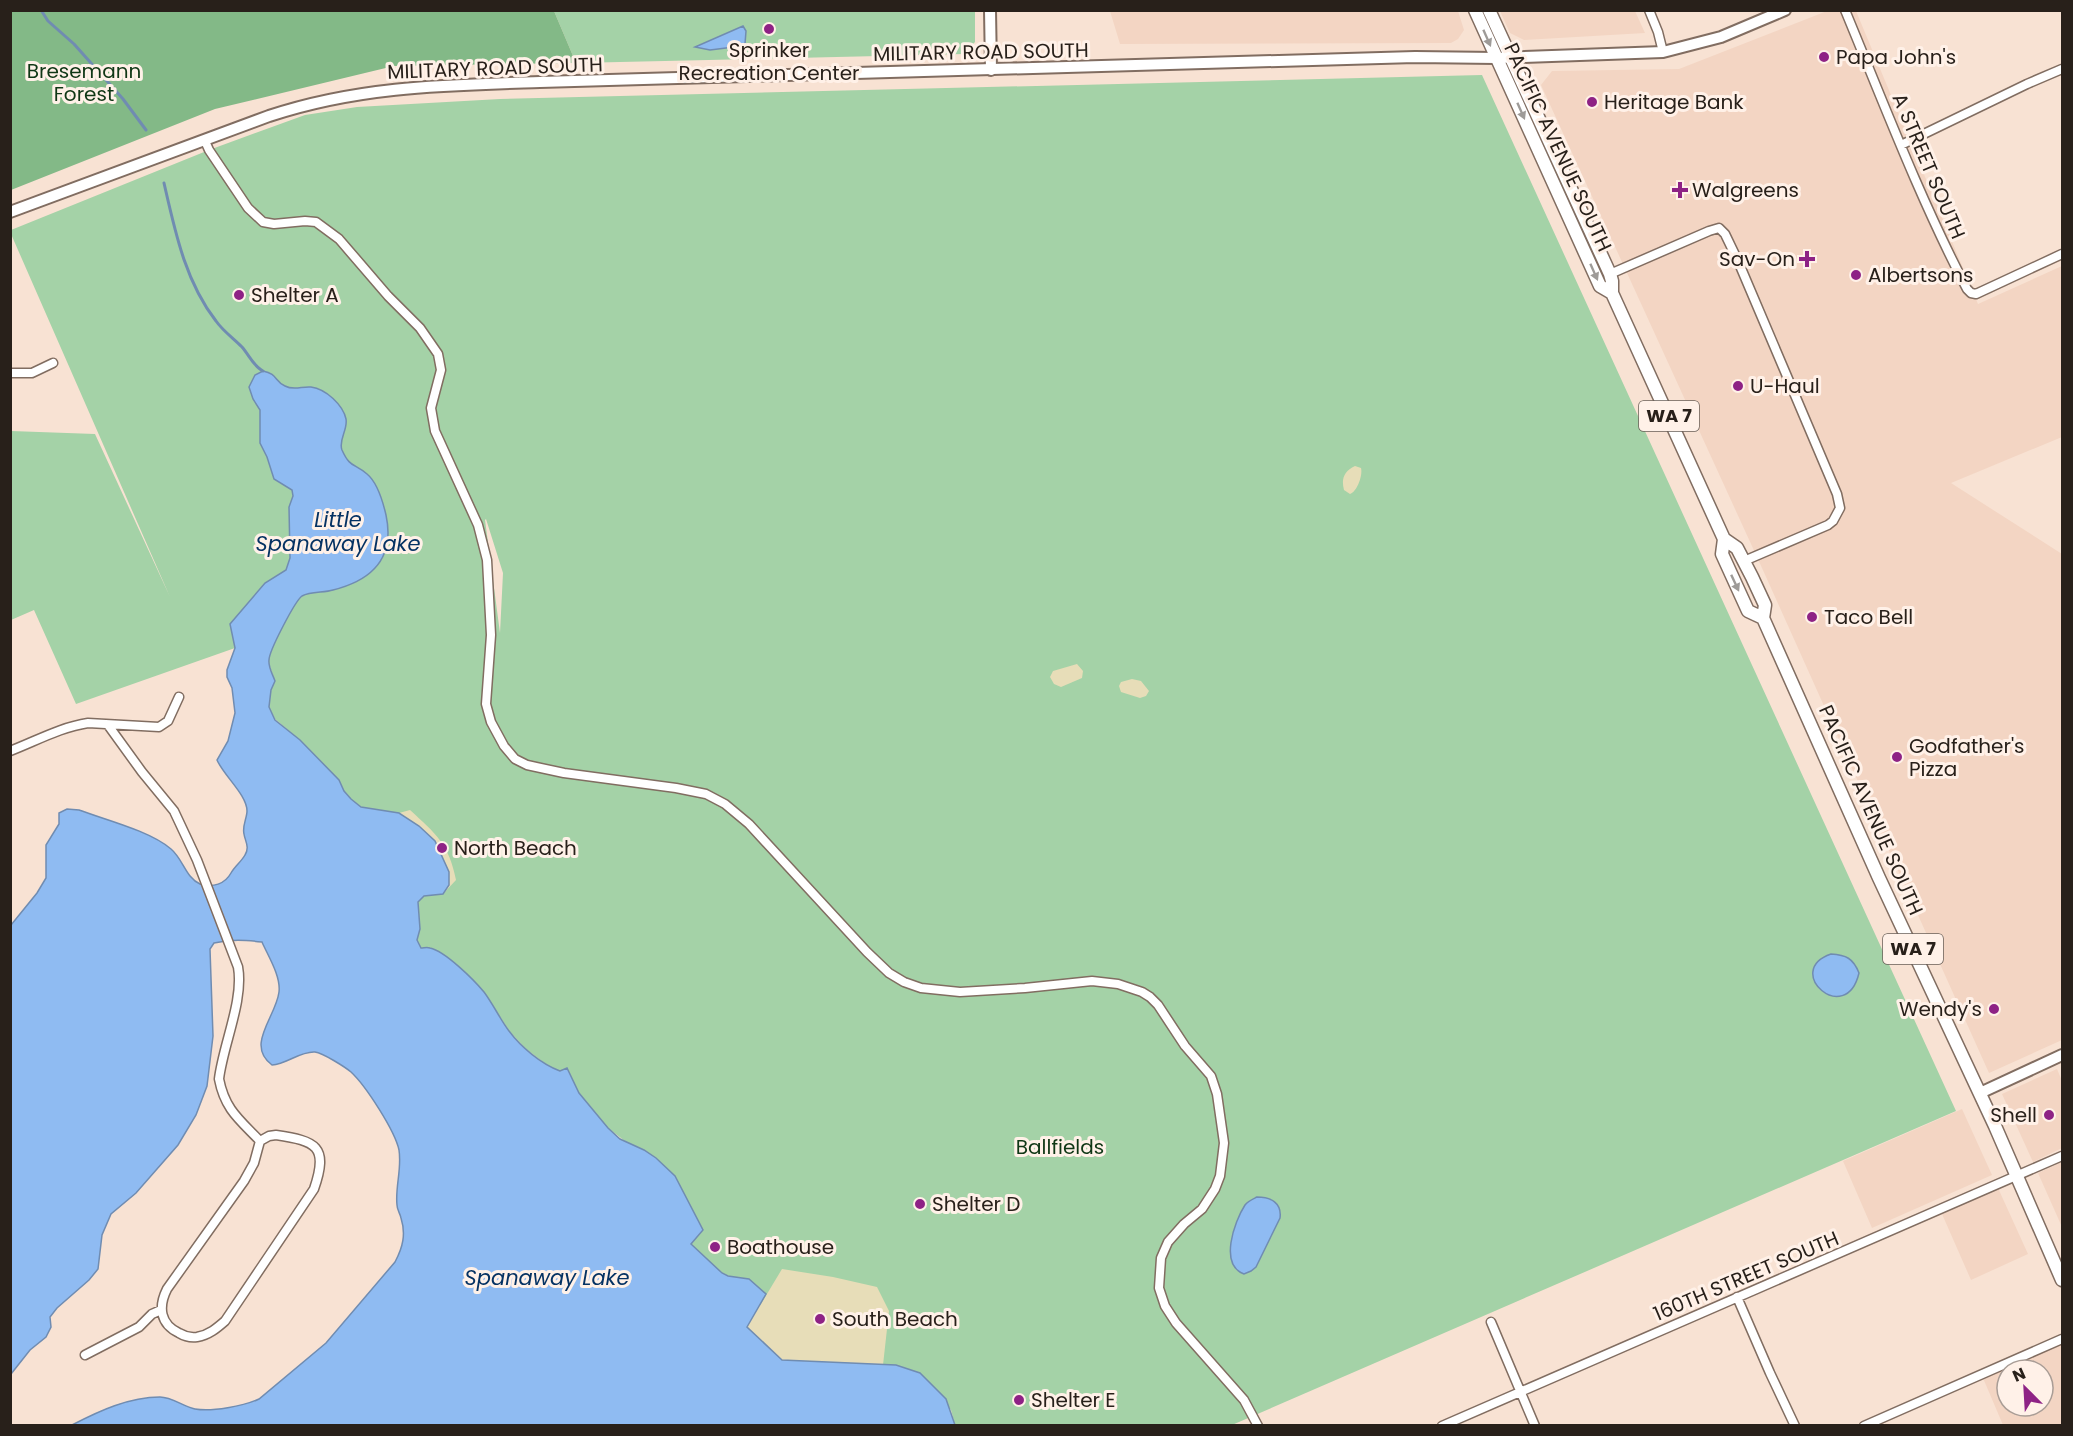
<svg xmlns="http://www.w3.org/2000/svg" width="2073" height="1436" viewBox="0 0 2073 1436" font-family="Poppins,sans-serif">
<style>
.built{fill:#f3d5c3;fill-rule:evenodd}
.green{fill:#a4d2a7;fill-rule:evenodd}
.forest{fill:#83b987}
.sand{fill:#e7ddb8}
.water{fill:#8fbbf2;stroke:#708cb1;stroke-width:1.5}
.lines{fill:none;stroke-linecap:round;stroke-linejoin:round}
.stream{stroke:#708cb1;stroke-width:3}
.minor-casing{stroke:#816d61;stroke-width:11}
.tertiary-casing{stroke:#816d61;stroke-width:14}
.secondary-casing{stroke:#816d61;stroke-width:14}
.primary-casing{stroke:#816d61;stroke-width:15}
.minor{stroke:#fff;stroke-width:8}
.tertiary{stroke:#fff;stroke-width:10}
.secondary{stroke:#fff;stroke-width:10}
.primary{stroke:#fff;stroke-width:12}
.oneway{fill:#9e9b98}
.poi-dot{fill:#8e2285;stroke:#fff1e8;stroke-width:2}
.labels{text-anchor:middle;stroke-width:6;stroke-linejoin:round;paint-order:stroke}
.shield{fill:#fff1e8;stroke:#685f58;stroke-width:1.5}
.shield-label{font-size:18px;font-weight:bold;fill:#28201a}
.poi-label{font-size:20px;fill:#28201a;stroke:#fff1e8;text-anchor:start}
.street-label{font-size:20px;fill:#28201a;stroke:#fff1e8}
.park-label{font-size:20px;fill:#0f3715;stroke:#fff1e8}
.water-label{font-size:21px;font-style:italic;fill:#053263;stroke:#fff1e8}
</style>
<rect width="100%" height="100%" fill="#f8e2d3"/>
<path class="built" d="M1110,11H1458L1464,30L1458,39L1451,43L1120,44Z
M1500,11H1635L1645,33L1524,40L1510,33Z
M1827,11H1856L1978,304L2062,266V437L1951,483L2062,554V1040L1989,1073L1762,568L1541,85L1552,71L1679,69Z
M2057,1069L2062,1081V1148L2033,1162L2002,1094Z
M1962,1109L1992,1175L1872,1228L1843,1161Z
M2062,1162V1227L2038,1173Z
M1998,1188L2028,1254L1971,1280L1942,1214Z
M2062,1343V1425H2003L1983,1378ZM2007,1370H2043V1406H2007Z"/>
<path class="green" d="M554,11H975V42L964,54L576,63Z
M1482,75L1956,1111L1232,1425H955L951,1410L920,1373L896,1365L782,1360L749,1279L728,1276L722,1273L691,1244L703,1230L675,1176L644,1150L630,1145L608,1128L579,1093L567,1068L560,1071L551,1068L526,1049L510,1032L484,992L458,967L443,955L421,948L417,940L420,929L418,902L423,896L430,895L399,813L361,807L351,799L344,791L339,780L300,740L275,719L269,707L271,690L275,681L268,661L235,648L76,704L34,610L11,620V431L95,434L170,597L11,234V230L209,150L305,115L357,107L500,99ZM486,519L503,573L500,633L485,520Z"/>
<path class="forest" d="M11,10L554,11L576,63L394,66L215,109L11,190Z"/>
<path class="sand" d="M1355,466L1361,468C1363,475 1357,492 1350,494L1344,490C1341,479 1344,471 1355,466Z
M1077,664L1083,671L1082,678L1061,687L1054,684L1050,677L1053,671Z
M1132,679L1141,681L1149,691L1146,696L1140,698L1121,692L1119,686L1121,682Z
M410,810C436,834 449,844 456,880L443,894L449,885L419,826L399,813Z
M782,1269L833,1277L877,1287L889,1311L883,1365L782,1360L747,1327Z"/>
<path class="water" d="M743,26L746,31L745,44L742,46L710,50L695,47Z
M263,371C278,374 274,381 285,386C294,391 302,386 311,387C326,389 343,405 346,419C348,430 338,440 342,450C350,468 354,463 367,474C378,483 383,502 386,515C395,557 373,580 333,590C324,593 311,591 302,596C295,601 269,651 269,660C268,667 273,675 275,681L271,690L269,707L275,720L300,740L339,780L344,791L351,799L361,807L399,813L419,826L435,841L449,872V885L443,894L424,896L418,902L420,929L417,940L421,948C424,948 427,947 430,948C445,951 474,980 484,992C493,1004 500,1019 509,1031C521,1047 541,1064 560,1071L567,1068L579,1093L608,1128L620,1139L644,1150L656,1158L675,1176L703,1230L691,1244L722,1273L728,1276L749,1279L766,1294L747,1327L782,1360L896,1365L920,1373L946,1399L955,1425H72C99,1411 129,1397 160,1397C172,1397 184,1407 195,1409C212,1412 244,1406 259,1399L326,1343L395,1262C403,1247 406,1234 401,1218C400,1213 397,1210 397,1205C395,1187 402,1169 399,1150C395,1131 366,1086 351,1072C345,1067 323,1053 315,1052C300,1051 287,1064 272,1065C245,1045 276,1017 279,992C281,976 268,956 262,942C245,940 231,939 214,943L210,949L213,1036L207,1086L196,1115L178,1145L136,1193L111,1214L102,1235L98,1269L89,1280L57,1308L50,1317L51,1327L46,1337L30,1350L11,1374V925L37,893L46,878V845L59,824V813L67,809L79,810C106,820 150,831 171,849C183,859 186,878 200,884C213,888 225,884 231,873C235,866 241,862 245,855C250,847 245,841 244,834C242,826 247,818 247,811C247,795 224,776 217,760L228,741L235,713L232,688L227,677V670L235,648L230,624L265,583L286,570L290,558L289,507L293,496L292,490L274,479L267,457L260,443V410L253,399L249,387L255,375Z
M1831,954C1846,955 1853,958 1859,973C1846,1028 1782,971 1831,954Z
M1257,1197C1271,1197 1282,1203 1280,1218L1256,1267L1251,1271L1244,1274C1219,1265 1234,1222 1245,1205C1248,1201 1253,1199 1257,1197Z"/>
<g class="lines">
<path class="stream" d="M41,10L48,21L74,44L123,99L146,130
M164,183C175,231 185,281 216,321C223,331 233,338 242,347C249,355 254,367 263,371"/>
<defs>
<path id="minor" d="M1649,10L1658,32L1663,52
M1845,10C1884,104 1920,199 1967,289L1971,293L1976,294L2062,254
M205,141L209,150L248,208L263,222L274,224L305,221L316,222L339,239L388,296L420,328L438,354L441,370L431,408L435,431L478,525L487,560L491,635L486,704L491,722L504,746L515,759L527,765L564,773L676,788L706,794L725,804L749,824L867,952L889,973L904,982L921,988L960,992L1025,988L1092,981L1118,984L1142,992L1150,997L1158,1005L1185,1046L1211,1076L1217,1094L1224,1143L1220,1176L1215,1189L1202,1209L1184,1224L1168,1242L1161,1258L1159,1288L1165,1306L1176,1323L1244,1400L1258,1426
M1901,145L2027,84L2062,69
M1610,274L1709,231L1719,228L1725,234L1738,261L1837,494L1840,508L1833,521L1828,525L1744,561
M10,373H32L53,363
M108,725L142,772L174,811L197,860L238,967C244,1000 223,1045 219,1079C225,1110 240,1120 260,1141
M10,751C36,741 61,727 88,723L159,727L168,721L179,697
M276,1135C316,1141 329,1146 314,1189L225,1321C217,1328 209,1335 197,1337C190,1338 184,1336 179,1333C160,1324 158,1307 167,1289L244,1181L254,1163L260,1141L269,1136Z
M1737,1297L1770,1373L1795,1426
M1491,1322L1535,1426
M85,1355L139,1327L152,1314L161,1310
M1442,1426L2062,1156
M1864,1426L2062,1339"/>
<path id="tertiary" d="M990,10L991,70
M1980,1093L2062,1055"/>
<path id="secondary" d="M10,212L269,116C359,86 446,85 540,82L1415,57L1496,58L1663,52L1721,37L1785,10"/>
<path id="primary" d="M1475,10L1600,286L1612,293
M1489,10L1610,274L1612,281V293L1724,539L1737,548L1752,577L1765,605L1763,618L1879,878L1995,1126L2062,1280
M1724,539L1722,554L1748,611L1763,618"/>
</defs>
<use href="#minor" class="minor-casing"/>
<use href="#tertiary" class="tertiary-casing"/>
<use href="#secondary" class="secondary-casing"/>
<use href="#primary" class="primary-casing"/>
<use href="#minor" class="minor"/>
<use href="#tertiary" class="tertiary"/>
<use href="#secondary" class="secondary"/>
<use href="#primary" class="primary"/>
</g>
<defs><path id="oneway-solid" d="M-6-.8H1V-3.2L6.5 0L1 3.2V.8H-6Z" transform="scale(1.5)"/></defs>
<g class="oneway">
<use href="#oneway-solid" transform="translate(1487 38) rotate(66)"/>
<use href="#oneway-solid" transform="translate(1521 111) rotate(66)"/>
<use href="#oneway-solid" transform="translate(1594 272) rotate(66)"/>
<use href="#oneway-solid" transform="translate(1735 583) rotate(65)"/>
</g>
<g class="poi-dot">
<circle cx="769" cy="29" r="6"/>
<circle cx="1824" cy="57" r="6"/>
<circle cx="1592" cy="102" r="6"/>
<path d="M1677 181h6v6h6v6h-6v6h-6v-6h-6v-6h6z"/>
<path d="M1804 250h6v6h6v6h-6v6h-6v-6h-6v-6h6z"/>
<circle cx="1856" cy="275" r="6"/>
<circle cx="239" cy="295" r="6"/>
<circle cx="1738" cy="386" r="6"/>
<circle cx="1812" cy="617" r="6"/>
<circle cx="1897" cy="757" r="6"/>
<circle cx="442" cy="848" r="6"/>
<circle cx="1994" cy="1009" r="6"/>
<circle cx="2049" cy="1115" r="6"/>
<circle cx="920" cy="1204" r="6"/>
<circle cx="715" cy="1247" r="6"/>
<circle cx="820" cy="1319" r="6"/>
<circle cx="1019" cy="1400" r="6"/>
</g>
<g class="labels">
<g class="shield">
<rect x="1639" y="401" width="60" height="30" rx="4.5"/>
<rect x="1883" y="934" width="60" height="30" rx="4.5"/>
</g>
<g class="shield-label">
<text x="1669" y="422">WA 7</text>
<text x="1913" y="955">WA 7</text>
</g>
<g class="poi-label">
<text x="769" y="57" text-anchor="middle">Sprinker<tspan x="769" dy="23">Recreation Center</tspan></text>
<text x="1836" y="64">Papa John's</text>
<text x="1604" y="109">Heritage Bank</text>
<text x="1692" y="197">Walgreens</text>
<text x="1795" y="266" text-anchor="end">Sav-On</text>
<text x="1868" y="282">Albertsons</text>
<text x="251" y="302">Shelter A</text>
<text x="1750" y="393">U-Haul</text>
<text x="1824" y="624">Taco Bell</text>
<text x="1909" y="753">Godfather's<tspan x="1909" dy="23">Pizza</tspan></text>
<text x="454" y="855">North Beach</text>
<text x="1982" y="1016" text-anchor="end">Wendy's</text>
<text x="2037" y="1122" text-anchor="end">Shell</text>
<text x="932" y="1211">Shelter D</text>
<text x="727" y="1254">Boathouse</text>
<text x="832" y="1326">South Beach</text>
<text x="1031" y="1407">Shelter E</text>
</g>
<g class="street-label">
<text transform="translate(981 52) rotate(-1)" y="7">MILITARY ROAD SOUTH</text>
<text transform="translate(495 68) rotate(-2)" y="7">MILITARY ROAD SOUTH</text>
<text transform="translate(1558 147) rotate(65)" y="7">PACIFIC AVENUE SOUTH</text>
<text transform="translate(1929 166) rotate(67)" y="7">A STREET SOUTH</text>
<text transform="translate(1871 810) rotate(66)" y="7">PACIFIC AVENUE SOUTH</text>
<text transform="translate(1746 1276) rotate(-23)" y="7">160TH STREET SOUTH</text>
</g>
<g class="park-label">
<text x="84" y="78">Bresemann<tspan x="84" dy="23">Forest</tspan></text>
<text x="1060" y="1154">Ballfields</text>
</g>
<g class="water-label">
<text x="338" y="527">Little<tspan x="338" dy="24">Spanaway Lake</tspan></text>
<text x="547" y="1285">Spanaway Lake</text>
</g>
</g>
<rect width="2073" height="1436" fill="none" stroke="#28201a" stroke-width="24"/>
<g transform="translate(2025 1388) rotate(336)"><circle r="28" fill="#fff1e8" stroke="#a99d96" stroke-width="1.5"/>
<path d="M0-4.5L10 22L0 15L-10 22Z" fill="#8e2285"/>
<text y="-9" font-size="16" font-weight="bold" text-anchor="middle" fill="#28201a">N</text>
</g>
</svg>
